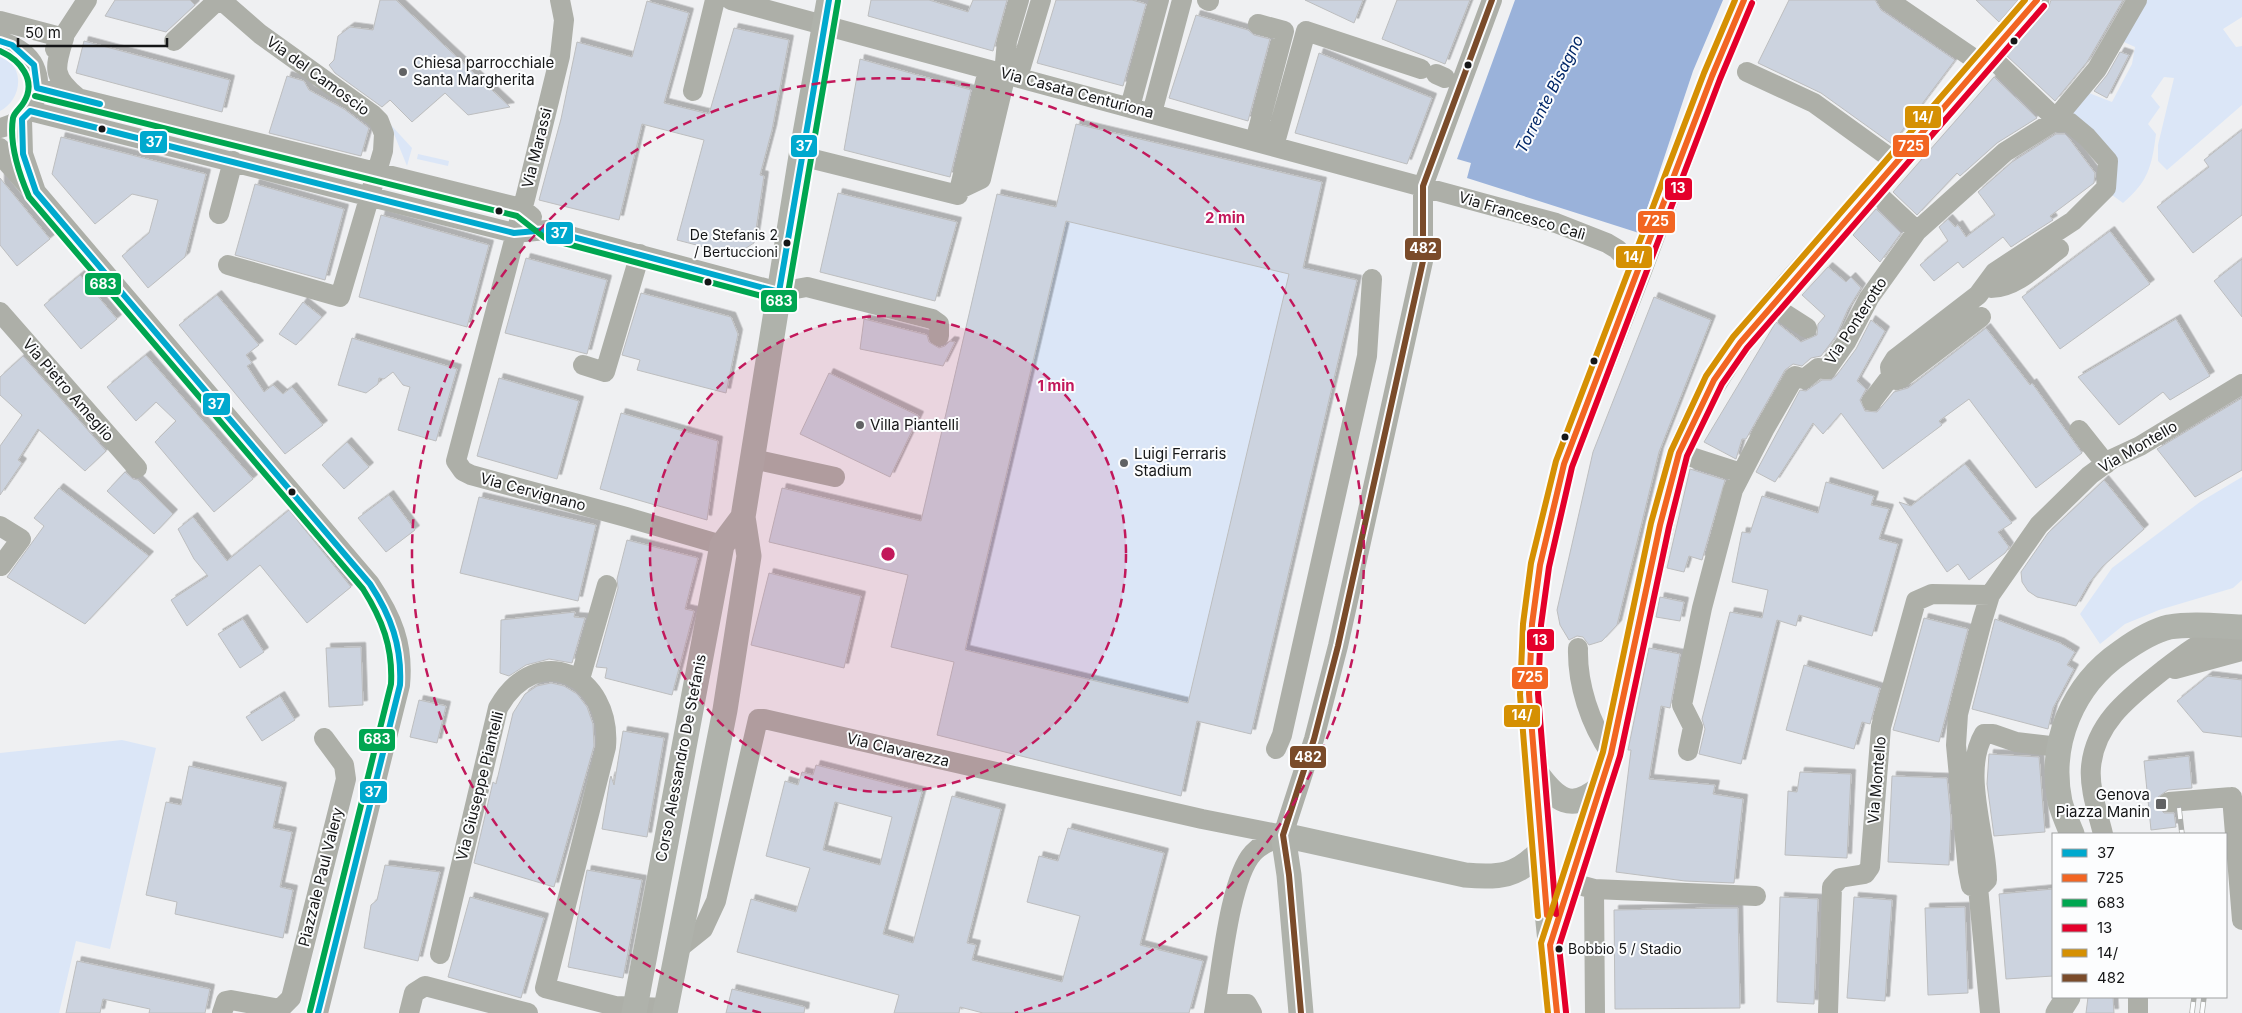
<svg xmlns="http://www.w3.org/2000/svg" width="2242" height="1013" viewBox="0 0 2242 1013" font-family="Inter,sans-serif">
<style>
.green{fill:#dbe6f7}
.water{fill:#9ab2da}
.building{fill:#ccd3df;stroke:#bdbebf;fill-rule:evenodd;filter:url(#shadow)}
.lines{fill:none;stroke-linecap:round;stroke-linejoin:round}
.minor{stroke:#adafa8;stroke-width:20}
.major{stroke:#afb2ab;stroke-width:25}
.rail-casing{stroke:#acaeab;stroke-width:5.5}
.rail{stroke:#fcfdfe;stroke-width:4;stroke-dasharray:11;stroke-linecap:butt}
.bus-1-casing{stroke:#fcfdfe;stroke-width:10}
.bus-2-casing{stroke:#fcfdfe;stroke-width:10}
.bus-3-casing{stroke:#fcfdfe;stroke-width:10}
.bus-4-casing{stroke:#fcfdfe;stroke-width:10}
.bus-5-casing{stroke:#fcfdfe;stroke-width:10}
.bus-6-casing{stroke:#fcfdfe;stroke-width:10}
.bus-1{stroke:#00a9ce;stroke-width:6}
.bus-2{stroke:#f26522;stroke-width:6}
.bus-3{stroke:#00a651;stroke-width:6}
.bus-4{stroke:#e4002b;stroke-width:6}
.bus-5{stroke:#d59003;stroke-width:6}
.bus-6{stroke:#7a4b2a;stroke-width:6}
.ring{fill:none;stroke:#c2185b;stroke-width:2.5;stroke-dasharray:9 6}
.bus-dot{fill:#151617;stroke:#fcfdfe;stroke-width:2}
.poi-dot{fill:#616264;stroke:#fcfdfe;stroke-width:2}
.labels{text-anchor:middle;stroke-width:4;stroke-linejoin:round;paint-order:stroke}
.bus-label{font-size:14px;fill:#151617;stroke:#fcfdfe;text-anchor:end}
.poi-label{font-size:15px;fill:#151617;stroke:#fcfdfe;text-anchor:start}
.street-label{font-size:15px;fill:#151617;stroke:#fcfdfe}
.water-label{font-size:16px;font-style:italic;fill:#002667;stroke:#fcfdfe}
.centre{fill:#c2185b;stroke:#fcfdfe;stroke-width:2.5}
.ring-label{font-size:15px;text-anchor:middle;font-weight:bold;fill:#c2185b;stroke:#fcfdfe;stroke-width:4;stroke-linejoin:round;paint-order:stroke}
.line-badge{stroke:#fcfdfe;stroke-width:2}
.badge-label{font-size:14px;text-anchor:middle;font-weight:bold;fill:#fff}
</style>
<defs>
<filter id="shadow"><feDropShadow dx="4.5" dy="-4.5" stdDeviation="0" flood-color="#0004"/></filter>
</defs>
<rect width="100%" height="100%" fill="#eff0f2"/>
<path class="green" d="M2137,0H2242V17L2223,29L2236,47L2242,46V105L2167,170L2158,161V145L2174,78L2164,77L2151,96L2160,107L2148,124L2156,134C2152,166 2148,182 2123,203L2108,192L2112,181L2069,122L2074,106L2089,93L2112,102L2132,64L2135,47L2115,38Z
M0,57C3,58 9,60 11,63C25,78 17,103 0,111Z
M390,124L412,148L407,166Z
M1076,124L1322,182L1303,267L1357,280L1251,734L1197,721L1181,796L937,735L954,662L891,647L997,194L1056,207Z
M418,154L449,161L448,166L417,159Z
M2242,477V580L2233,588L2159,610L2125,624L2100,644L2080,614L2112,568L2200,502Z
M122,740L156,748L110,949L76,941L59,1013H0V753Z"/>
<path class="water" d="M1515,0H1723L1693,71L1639,233L1467,178L1471,163L1457,159Z"/>
<path class="building" d="M115,0H190L195,5L166,32L105,16Z
M380,0H396L510,107L468,115L445,93L412,122L390,100L382,107L335,73L329,65L334,60L338,36L350,27L373,30Z
M871,0H929L968,12L973,0H1007L993,51L868,16Z
M1056,0H1132L1146,4L1123,86L1037,63Z
M1305,0H1363L1354,23Z
M1397,0H1470L1445,64L1382,39Z
M1789,0H1875L1881,10L1955,60L1892,144L1821,93L1758,63Z
M1976,0H2018L1999,22Z
M2051,0H2123L2087,62L2055,101L2007,56L2048,9Z
M647,1L689,13L664,103L709,114L734,28L789,40L772,130L760,175L764,176L754,243L735,255L677,240L704,140L642,124L619,220L539,200L561,119L577,42L632,57Z
M1196,15L1248,30L1254,35L1270,39L1248,121L1169,98Z
M84,41L230,80L222,112L76,73Z
M2120,52L2129,55L2107,98L2094,91L2107,75Z
M1319,53L1432,98L1407,164L1295,133Z
M860,59L971,90L950,177L844,150Z
M287,76L304,81L309,90L344,109L369,128L361,156L269,133Z
M1994,77L2037,118L1997,143L1960,176L1957,173L1917,215L1893,192Z
M1076,124L1322,182L1303,268L1357,280L1251,734L1197,721L1181,796L937,735L954,662L891,647L908,575L769,542L782,488L921,521L997,194L1056,207ZM1066,221L1289,274L1188,703L965,650Z
M2242,130V215L2193,253L2157,207L2209,167L2204,160Z
M2056,134H2065L2068,137L2095,173L2094,183L2050,216L2053,220L2020,241L2011,247L2003,237L1963,268L1958,262L1934,281L1920,265L1948,241L1939,227L1948,219L1955,227L1958,225L1966,237L1995,215L1978,192L2012,162Z
M61,137L206,174L185,257L148,288L122,256L149,233L158,200L132,194L95,224L52,174Z
M0,178L50,239L17,266L0,245Z
M255,184L344,209L325,280L235,255Z
M838,193L957,222L935,301L820,272Z
M1876,209L1901,233L1880,262L1853,235Z
M381,215L489,245L467,327L359,297Z
M2110,231L2150,284L2060,349L2022,297Z
M526,258L607,280L587,354L505,333Z
M2242,259V317L2214,281Z
M1828,267L1846,282L1851,277L1861,288L1848,309L1836,336L1821,356L1811,358L1802,366L1793,364L1785,370L1746,439H1742L1736,459L1704,442L1776,322L1801,342L1817,335L1818,324L1825,316L1802,295Z
M80,275L117,319L81,349L44,305Z
M641,293L731,317L738,334L726,393L637,370L640,360L622,355Z
M217,295L259,345L246,355L252,363L247,366L264,392L273,385L283,394L292,387L323,425L285,454L179,325Z
M1654,297L1711,320L1659,452L1617,625L1602,641L1589,645L1583,637L1577,636L1569,640L1560,625L1557,610L1593,452Z
M303,302L322,317L296,345L279,334Z
M864,319L927,335L929,342L939,348L945,346L950,341L955,342L943,366L860,349Z
M2176,319L2210,376L2170,400L2163,392L2119,425L2078,377Z
M1871,320L1885,331L1857,381L1866,389L1860,400L1865,411L1877,412L1894,392L1908,388L1986,328L2030,385L2032,383L2082,453L2036,488L1969,399L1939,421L1942,425L1883,469L1841,413L1823,434L1813,423L1775,482L1756,472L1800,390L1806,391L1822,380H1831L1836,376L1856,349Z
M352,338L457,369L436,441L398,430L410,387L403,385L393,372L384,379L379,378L378,384L366,393L338,385Z
M146,355L253,479L214,512L155,442L176,421L156,402L136,421L107,387Z
M23,356L106,451L85,471L38,429L18,460L22,463L0,495V446L22,415L0,395V377Z
M829,373L919,416L890,477L800,434Z
M499,378L579,401L557,479L477,456Z
M2242,398V470L2195,497L2157,449Z
M621,413L718,441L707,520L600,489Z
M347,442L369,467L344,489L322,465Z
M1965,464L2012,523L1998,532L2009,547L2005,553L1969,580L1958,564L1947,572L1899,502L1911,506Z
M1690,469L1725,480L1702,560L1689,556L1684,572L1667,568Z
M125,472L133,479L138,480L173,514L154,534L107,491Z
M2104,480L2144,529L2102,567L2089,583L2076,606L2037,597L2028,591L2022,582L2021,572L2048,533Z
M1826,482L1874,496L1871,505L1889,509L1879,539L1898,544L1872,636L1799,615L1796,626L1777,620L1741,764L1699,754L1705,729L1702,719L1730,612L1762,618L1768,590L1732,582L1742,532L1750,533L1762,496L1818,513Z
M59,488L149,556L85,624L7,577L44,526L34,518Z
M389,495L415,530L386,552L358,518Z
M479,497L596,525L578,601L460,573Z
M289,510L351,587L307,623L260,565L187,626L171,600L208,576L194,559L178,529L193,517L227,561Z
M627,540L698,558L685,609L694,611L672,695L605,678L607,668L596,667L618,588L617,579Z
M769,573L861,596L844,668L751,645Z
M1660,597L1684,602L1680,621L1656,617Z
M575,612L574,617L585,618L572,663L549,659L526,665L509,676L500,673L501,620Z
M1924,618L1968,629L1939,742L1893,730Z
M243,619L264,652L240,668L218,634Z
M1995,619L2060,643L2075,652L2067,665L2074,669L2053,708L2048,729L1972,709Z
M361,647L363,705L329,707L326,648Z
M1649,648L1680,654L1670,708L1661,706L1649,779L1715,785L1713,794L1743,799L1734,883L1685,881L1616,872L1631,750H1628Z
M1804,665L1880,688L1870,724L1862,722L1854,749L1786,730Z
M2208,676L2242,680V737L2203,732L2177,701Z
M551,683L564,686L577,694L587,707L593,724L594,746L554,887L474,863L492,786L493,782L496,784L513,713L525,694L537,686Z
M280,696L295,720L262,741L246,717Z
M419,700L446,706L437,743L410,737Z
M623,731L664,738L647,837L602,829L610,779L611,776L614,785Z
M1989,754L2039,757L2045,832L1994,836L1987,784Z
M2189,756L2192,788L2168,790L2158,797L2160,809L2164,813H2174L2176,827L2151,830L2144,761Z
M816,765L922,792L883,934L913,943L952,796L1001,809L967,943L976,945L972,960L1062,982L1080,916L1027,902L1039,856L1058,861L1068,828L1164,853L1140,945L1203,961L1189,1013H983L960,1007L959,1013H894L899,995L737,952L751,899L796,912L810,868L766,856L785,781L798,785L802,772L813,775ZM835,802L892,817L880,865L823,850Z
M189,766L282,787L273,828L292,832L280,887L293,890L283,938L175,914L177,902L146,895L166,802L181,805Z
M1800,772L1851,774L1847,858L1785,855L1788,791L1797,792Z
M1892,776L1947,778L1951,819L1949,865L1888,862Z
M385,865L440,872L418,961L364,948L371,905L377,900Z
M587,870L642,880L623,978L568,967Z
M2053,889V976L2006,979L1999,894Z
M470,897L544,918L521,998L448,977Z
M1780,897L1818,899L1814,1004L1777,1002Z
M1854,897L1892,900L1885,1001L1847,998Z
M1965,907L1968,993L1928,995L1925,908Z
M1722,908H1738L1740,1008L1615,1009L1614,910Z
M77,961L210,989L205,1013H149L150,1009L103,999L100,1013H66Z
M732,989L805,1007L804,1013H726Z
M2088,997H2113L2114,1013H2086Z"/>
<g class="lines">
<path class="minor" d="M221,0L260,34L373,115L379,121L384,134L383,151L340,297L228,265
M560,0L564,20L560,56L526,195L456,461L463,471L471,475L626,517L722,545
M731,0L1556,223L1607,243L1617,249L1639,272
M1207,0L1209,1
M1888,0L1970,56
M0,21L64,38C55,67 51,76 77,97
M0,41C12,45 28,53 34,66C47,94 28,122 0,128
M174,41L218,0
M55,49L87,0
M1994,60L2055,118
M1747,72L1814,103L1886,155
M1004,74L1007,41L1019,0
M1436,74L1445,78
M1018,77L1041,0
M37,88L521,208L532,217
M693,91L715,0
M1130,107L1159,0
M30,111L514,233L547,230L779,292L807,287L932,319L939,324V336
M1152,113L1182,0
M22,119L23,154L36,192L370,584C392,617 404,644 400,685L318,1013
M1255,141L1284,31L1258,24
M1274,146L1306,31L1421,69
M0,148L3,158L30,188
M801,156L958,195L988,70
M960,189L981,179L1006,74
M1872,189L1917,231
M219,214L233,161
M1987,284L1991,288C2016,288 2040,263 2059,249
M1771,305L1807,328
M0,312L137,468
M1981,317L1901,378L1896,380L1891,376L1890,367L1895,359L1978,295L1995,272L2073,221L2106,188L2108,161L2087,137L2069,122H2053
M583,365L605,372L640,254
M1872,401L1891,376
M2079,430L2106,464
M1679,453L1741,473
M753,459L835,477
M0,526L21,539L1,566
M1578,648C1577,684 1590,724 1611,754
M2175,669L2242,651
M580,679L607,585
M2059,747L2016,742L1993,734H1984C1961,772 1987,837 1987,880L1981,886H1971L1968,871L1956,745L1958,714L1982,621L1990,595L2039,525L2090,475L2112,459L2140,446L2242,384
M1276,749L1282,735L1367,356L1372,279
M1688,751L1693,727L1682,705L1702,608L1733,490L1765,428L1795,376L1804,379L1818,368L1827,369L1846,342L1869,298L1917,231L2005,152L2053,122L2097,69L2137,0
M2232,797L2242,920
M2169,802L2232,797
M2103,834C2098,813 2089,789 2091,767C2095,722 2131,696 2162,671C2177,660 2195,644 2213,638C2222,635 2231,635 2240,633
M1283,835L1314,739L1338,646L1423,261V186L1492,0
M1568,882L1594,889L1756,896
M1978,887L1990,1013
M1594,889L1595,1013
M678,949L703,929L716,901L758,719H764L1202,819L1283,835
M440,954L498,708C537,639 612,675 606,747L545,988L615,1006L666,1008
M2138,997V1013
M1216,1004H1247L1252,1013
M222,1013L226,1001L231,1000L280,1009L291,998L346,779L344,765L324,738
M409,1013L414,993L425,986L528,1013
M1214,1013C1221,975 1229,879 1253,853C1261,844 1272,840 1283,835
M1828,1013L1832,887L1840,878L1865,874L1870,867L1881,727L1916,601L1932,594L1990,595"/>
<path class="major" d="M1537,774C1556,800 1571,812 1599,789
M2072,834C2068,824 2063,813 2060,802C2048,743 2073,685 2121,652C2135,642 2152,631 2169,627C2192,623 2218,626 2241,627
M1550,945L1611,754L1674,469C1709,362 1791,282 1864,200C1922,134 1980,66 2037,0
M634,1013L722,545L743,517
M665,1013L725,710L749,556L743,517L801,156L829,0
M1301,1013L1289,875L1283,835L1465,875C1499,878 1517,877 1541,851
M1557,1013L1541,851L1537,774L1529,694L1532,624L1540,565L1564,464L1639,272L1712,76L1744,0
M2058,1013L2068,997"/>
<defs>
<path id="rail" d="M2179,808L2182,834
M2192,1013L2194,997
M2202,1013L2204,997"/>
</defs>
<use href="#rail" class="rail-casing"/>
<use href="#rail" class="rail"/>
<defs>
<path id="bus-1" d="M0,41L12,45L34,65L37,88L100,104
M779,292L829,0
M318,1013L400,685C402,646 391,616 370,584L36,192L23,154L22,119L30,111L514,233L547,230L779,292"/>
<path id="bus-2" d="M1547,915L1529,694L1532,624L1540,565L1564,464L1712,76L1744,0
M1557,1013L1550,945L1611,754L1660,525L1679,453L1714,380L1740,343L2037,0"/>
<path id="bus-3" d="M0,51C20,60 37,80 24,102C21,108 14,112 13,118C9,143 19,174 29,197L363,589C382,619 393,647 391,684L310,1011
M35,96L517,216L545,238L780,301L788,293L838,1"/>
<path id="bus-4" d="M1556,914L1538,694L1541,625L1549,567L1572,467L1720,79L1752,3
M1566,1012L1559,946L1620,756L1669,527L1687,456L1722,384L1747,348L2044,6"/>
<path id="bus-5" d="M1538,916L1520,695L1523,624L1531,563L1556,461L1704,73L1735,0
M1548,1013L1541,943L1603,752L1651,523L1671,451L1706,376L1733,337L2025,0"/>
<path id="bus-6" d="M1301,1013L1289,875L1283,835L1314,739L1338,646L1423,261V186L1492,0"/>
</defs>
<use href="#bus-1" class="bus-1-casing"/>
<use href="#bus-2" class="bus-2-casing"/>
<use href="#bus-3" class="bus-3-casing"/>
<use href="#bus-4" class="bus-4-casing"/>
<use href="#bus-5" class="bus-5-casing"/>
<use href="#bus-6" class="bus-6-casing"/>
<use href="#bus-1" class="bus-1"/>
<use href="#bus-2" class="bus-2"/>
<use href="#bus-3" class="bus-3"/>
<use href="#bus-4" class="bus-4"/>
<use href="#bus-5" class="bus-5"/>
<use href="#bus-6" class="bus-6"/>
</g>
<circle cx="888" cy="554" r="238" fill="#c2185b" fill-opacity=".12"/>
<g class="ring">
<circle cx="888" cy="554" r="238"/>
<path d="M761 1013A476 476 0 1 1 1015 1013"/>
</g>
<g class="bus-dot">
<circle cx="2014" cy="41" r="4.5"/>
<circle cx="1468" cy="65" r="4.5"/>
<circle cx="102" cy="129" r="4.5"/>
<circle cx="499" cy="211" r="4.5"/>
<circle cx="787" cy="243" r="4.5"/>
<circle cx="708" cy="282" r="4.5"/>
<circle cx="1594" cy="361" r="4.5"/>
<circle cx="1565" cy="437" r="4.5"/>
<circle cx="292" cy="492" r="4.5"/>
<circle cx="1559" cy="949" r="4.5"/>
</g>
<g class="poi-dot">
<circle cx="403" cy="72" r="5"/>
<circle cx="860" cy="425" r="5"/>
<circle cx="1124" cy="463" r="5"/>
<rect x="2155" y="798" width="12" height="12" rx="2.5"/>
</g>
<g class="labels">
<g class="bus-label">
<text x="778" y="240">De Stefanis 2<tspan x="778" dy="17">/ Bertuccioni</tspan></text>
<text x="1568" y="954" text-anchor="start">Bobbio 5 / Stadio</text>
</g>
<g class="poi-label">
<text x="413" y="68">Chiesa parrocchiale<tspan x="413" dy="17">Santa Margherita</tspan></text>
<text x="870" y="430">Villa Piantelli</text>
<text x="1134" y="459">Luigi Ferraris<tspan x="1134" dy="17">Stadium</tspan></text>
<text x="2150" y="800" text-anchor="end">Genova<tspan x="2150" dy="17">Piazza Manin</tspan></text>
</g>
<g class="street-label">
<text transform="translate(318 76) rotate(36)" y="5">Via del Camoscio</text>
<text transform="translate(1077 93) rotate(15)" y="5">Via Casata Centuriona</text>
<text transform="translate(537 148) rotate(-76)" y="5">Via Marassi</text>
<text transform="translate(1522 216) rotate(17)" y="5">Via Francesco Calì</text>
<text transform="translate(1856 321) rotate(-57)" y="5">Via Ponterotto</text>
<text transform="translate(68 390) rotate(49)" y="5">Via Pietro Ameglio</text>
<text transform="translate(2138 447) rotate(-30)" y="5">Via Montello</text>
<text transform="translate(533 492) rotate(15)" y="5">Via Cervignano</text>
<text transform="translate(898 750) rotate(13)" y="5">Via Clavarezza</text>
<text transform="translate(681 758) rotate(-79)" y="5">Corso Alessandro De Stefanis</text>
<text transform="translate(1877 780) rotate(-85)" y="5">Via Montello</text>
<text transform="translate(480 786) rotate(-76)" y="5">Via Giuseppe Piantelli</text>
<text transform="translate(321 877) rotate(-76)" y="5">Piazzale Paul Valery</text>
</g>
<g class="water-label">
<text transform="translate(1549 94) rotate(-63)" y="6">Torrente Bisagno</text>
</g>
</g>
<circle cx="888" cy="554" r="8" class="centre"/>
<g class="ring-label">
<text x="1225" y="223">2 min</text>
<text x="1056" y="391">1 min</text>
</g>
<g class="line-badge">
<rect x="1904" y="105" width="38" height="24" rx="5" fill="#d59003"/>
<rect x="139" y="130" width="29" height="24" rx="5" fill="#00a9ce"/>
<rect x="1892" y="134" width="38" height="24" rx="5" fill="#f26522"/>
<rect x="790" y="134" width="28" height="24" rx="5" fill="#00a9ce"/>
<rect x="1664" y="177" width="29" height="24" rx="5" fill="#e4002b"/>
<rect x="1637" y="210" width="39" height="24" rx="5" fill="#f26522"/>
<rect x="545" y="221" width="29" height="24" rx="5" fill="#00a9ce"/>
<rect x="1404" y="237" width="38" height="24" rx="5" fill="#7a4b2a"/>
<rect x="1615" y="245" width="38" height="24" rx="5" fill="#d59003"/>
<rect x="84" y="272" width="38" height="24" rx="5" fill="#00a651"/>
<rect x="760" y="289" width="38" height="24" rx="5" fill="#00a651"/>
<rect x="202" y="392" width="29" height="24" rx="5" fill="#00a9ce"/>
<rect x="1526" y="628" width="29" height="24" rx="5" fill="#e4002b"/>
<rect x="1511" y="666" width="38" height="24" rx="5" fill="#f26522"/>
<rect x="1503" y="704" width="38" height="24" rx="5" fill="#d59003"/>
<rect x="358" y="728" width="38" height="24" rx="5" fill="#00a651"/>
<rect x="1289" y="745" width="38" height="24" rx="5" fill="#7a4b2a"/>
<rect x="359" y="780" width="29" height="24" rx="5" fill="#00a9ce"/>
</g>
<g class="badge-label">
<text x="1923" y="122">14/</text>
<text x="154" y="147">37</text>
<text x="1911" y="151">725</text>
<text x="804" y="151">37</text>
<text x="1678" y="193">13</text>
<text x="1656" y="226">725</text>
<text x="559" y="238">37</text>
<text x="1423" y="253">482</text>
<text x="1634" y="262">14/</text>
<text x="103" y="289">683</text>
<text x="779" y="306">683</text>
<text x="216" y="409">37</text>
<text x="1540" y="645">13</text>
<text x="1530" y="682">725</text>
<text x="1522" y="720">14/</text>
<text x="377" y="744">683</text>
<text x="1308" y="762">482</text>
<text x="373" y="797">37</text>
</g>
<rect x="2052" y="833" width="175" height="165" fill="#fcfdfe" stroke="#a0a1a2"/>
<rect x="2062" y="849" width="25" height="8" fill="#00a9ce" stroke="#a0a1a2"/>
<text x="2097" y="858" font-size="15" fill="#151617">37</text>
<rect x="2062" y="874" width="25" height="8" fill="#f26522" stroke="#a0a1a2"/>
<text x="2097" y="883" font-size="15" fill="#151617">725</text>
<rect x="2062" y="899" width="25" height="8" fill="#00a651" stroke="#a0a1a2"/>
<text x="2097" y="908" font-size="15" fill="#151617">683</text>
<rect x="2062" y="924" width="25" height="8" fill="#e4002b" stroke="#a0a1a2"/>
<text x="2097" y="933" font-size="15" fill="#151617">13</text>
<rect x="2062" y="949" width="25" height="8" fill="#d59003" stroke="#a0a1a2"/>
<text x="2097" y="958" font-size="15" fill="#151617">14/</text>
<rect x="2062" y="974" width="25" height="8" fill="#7a4b2a" stroke="#a0a1a2"/>
<text x="2097" y="983" font-size="15" fill="#151617">482</text>
<path d="M18 38v8h149v-8" fill="none" stroke="#151617" stroke-width="2.5"/>
<text x="25" y="38" font-size="15" fill="#151617" stroke="#fcfdfe" stroke-width="4" paint-order="stroke">50 m</text>
</svg>
